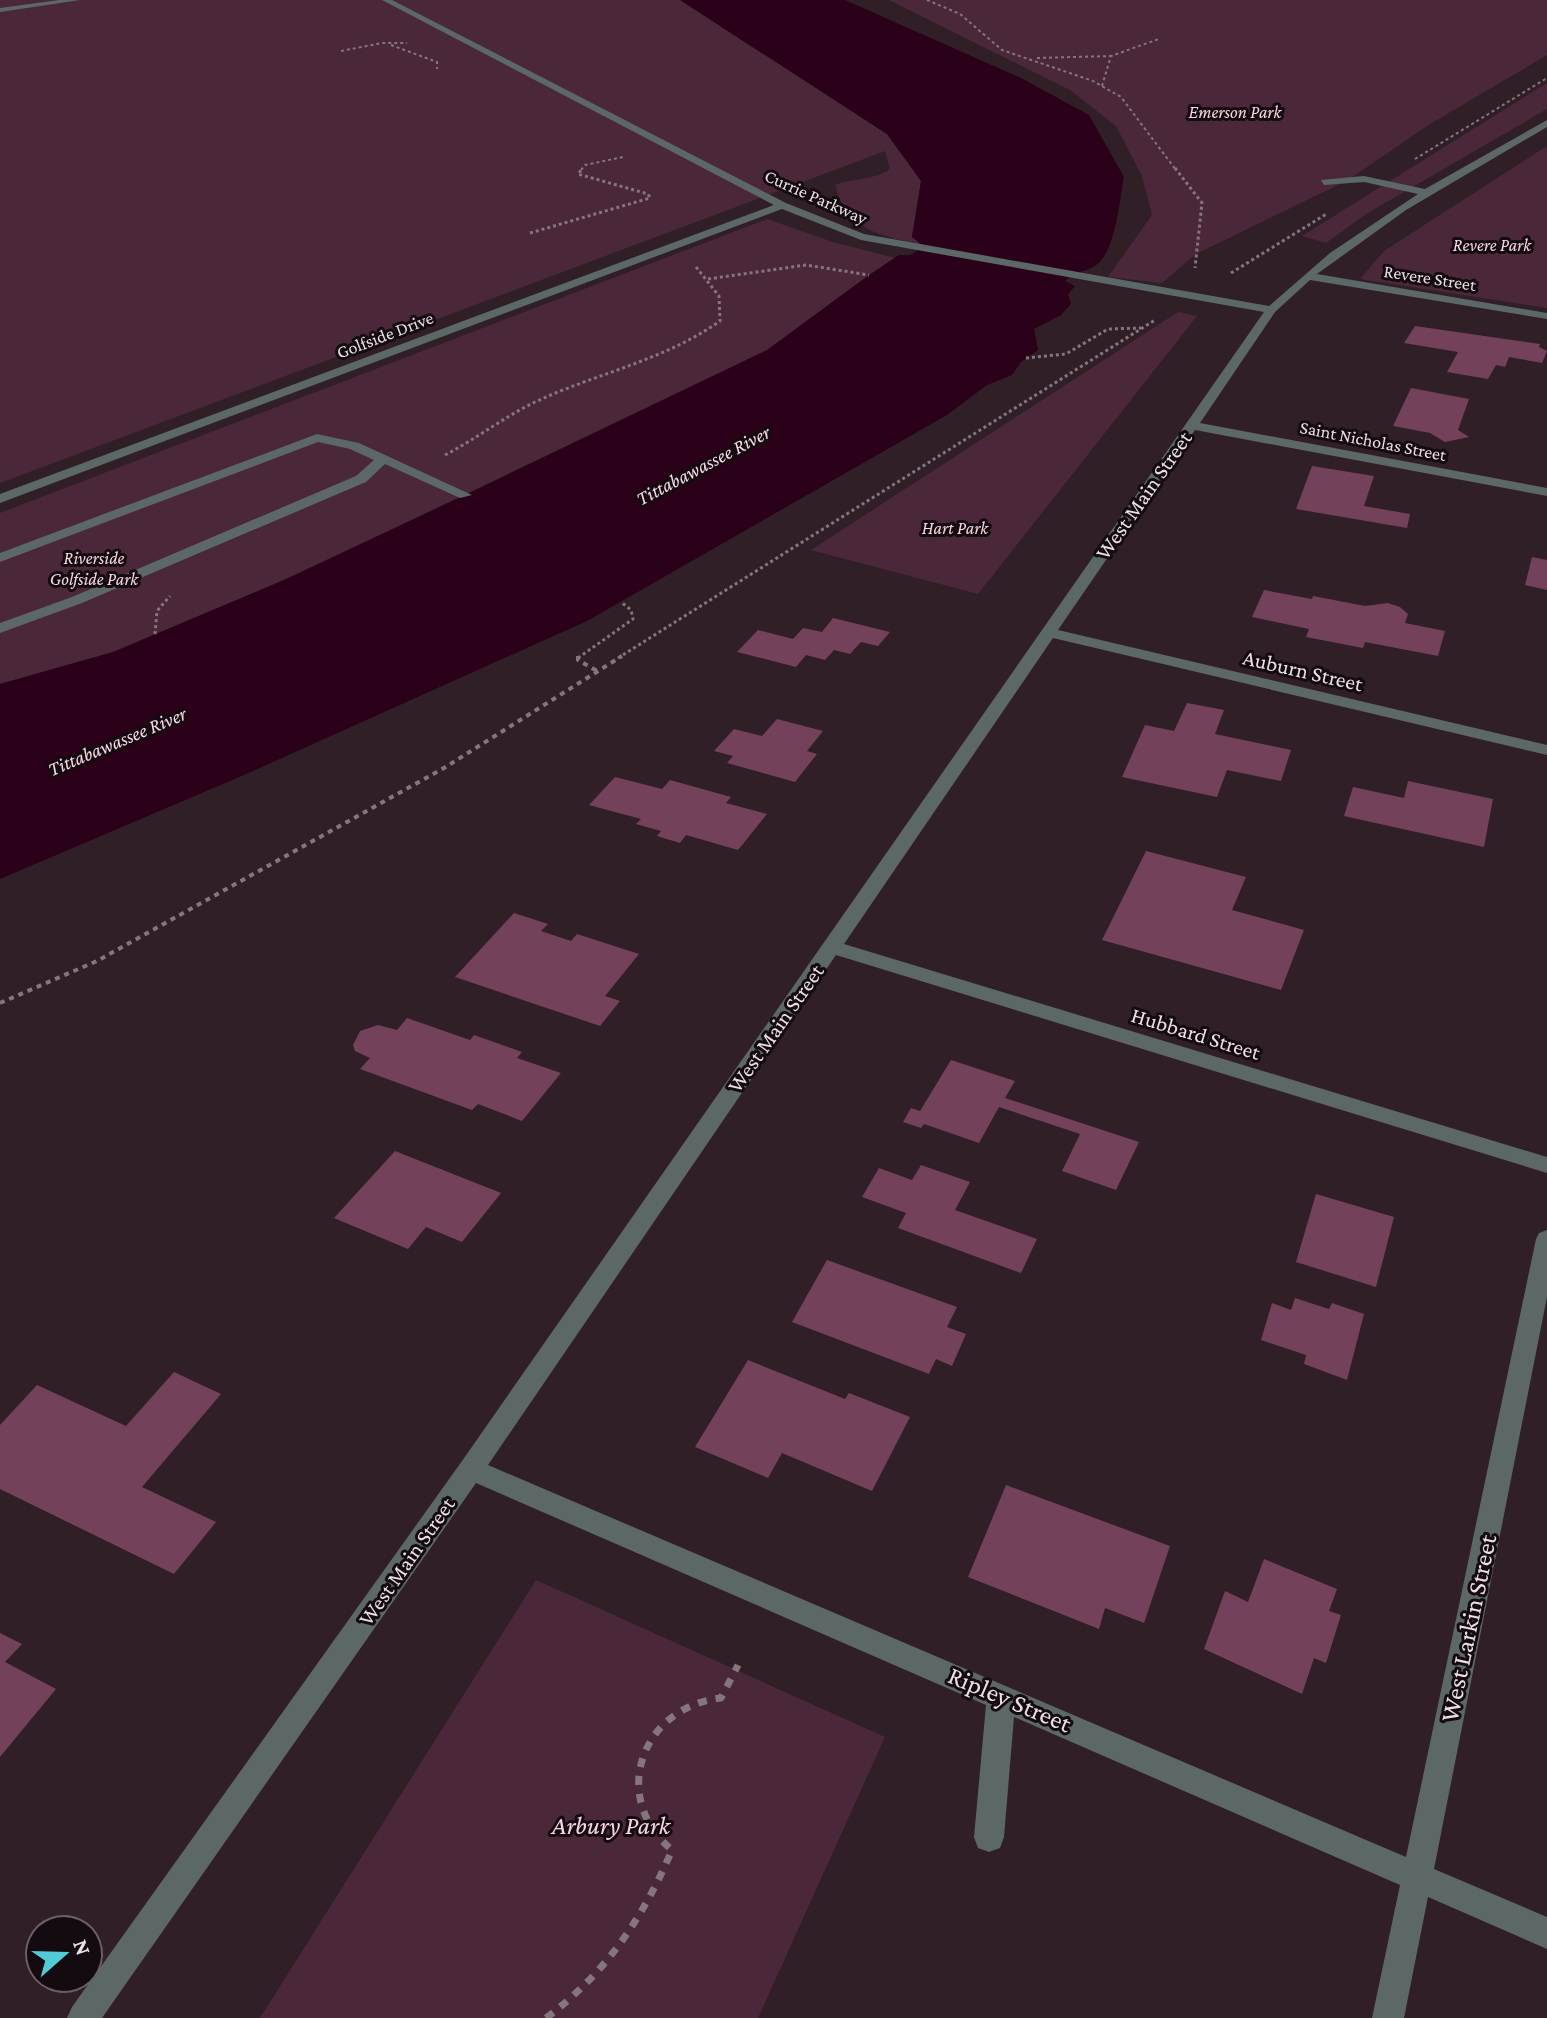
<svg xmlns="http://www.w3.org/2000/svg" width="1547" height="2018" viewBox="0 0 1547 2018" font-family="'Crimson Pro',serif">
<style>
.green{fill:#4b2839}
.water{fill:#2b0019}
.building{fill:#74415a}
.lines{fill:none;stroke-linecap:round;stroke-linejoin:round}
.path-far3{stroke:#85767e;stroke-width:2;stroke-dasharray:3 3;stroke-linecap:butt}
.path-far2{stroke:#85767e;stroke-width:3;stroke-dasharray:3 3;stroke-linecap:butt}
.path-far1{stroke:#85767e;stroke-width:4;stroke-dasharray:5 5;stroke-linecap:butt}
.path{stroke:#85767e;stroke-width:7;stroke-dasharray:9 9;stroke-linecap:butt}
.minor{fill:#5c6768;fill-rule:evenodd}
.labels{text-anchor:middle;stroke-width:6;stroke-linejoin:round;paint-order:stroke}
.far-park-label{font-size:18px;font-style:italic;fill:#f7d5e4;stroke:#130b0f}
.far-street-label{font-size:18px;fill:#ebdfe5;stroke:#130b0f}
.far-water-label{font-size:20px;font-style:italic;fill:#fbd8e7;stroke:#130b0f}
.street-label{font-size:22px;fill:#ebdfe5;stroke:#130b0f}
.near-street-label{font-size:26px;fill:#ebdfe5;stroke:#130b0f}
.near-park-label{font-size:26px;font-style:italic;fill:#f7d5e4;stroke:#130b0f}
</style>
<rect width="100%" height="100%" fill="#301f27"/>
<path class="green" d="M0,0H680L887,134L921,181L912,237L923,245C882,236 847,231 835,185C855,178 874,180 890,169L885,151L0,483Z
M889,0H1547V55L1430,124L1348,180L1196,254L1162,283L1108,277L1152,215L1142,176L1116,126L1070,90Z
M1547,83V109L1366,214L1326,243L1302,236Z
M1547,146V308L1360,279L1384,251Z
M767,219L833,242L895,258L767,350L286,580L113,652L0,684V513Z
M1178,312L1197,316L978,594L811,550Z
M536,1580L885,1737L758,2018H260Z"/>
<path class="water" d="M680,0H845L1021,78L1089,115L1124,177C1119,201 1116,255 1093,267C1082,273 1075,271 1065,281L1075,286L1068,294L1071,304L1061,315L1034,329L1038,350L1021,362L1012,375L987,385L947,415L587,621L244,775L0,879V684L113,652L286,579L465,495L767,350L869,275L899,255H911L923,246L912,237L921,181L887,134Z"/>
<path class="building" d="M1415,326L1540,344L1539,347L1547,351L1542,363L1509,357L1505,367L1496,365L1488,379L1447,372L1458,352L1404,343Z
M1411,388L1469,399L1458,430L1469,437L1445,442L1430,433L1393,426Z
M1312,466L1374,476L1364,506L1410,514L1407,528L1296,509Z
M1532,557L1547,560V590L1525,585Z
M1264,590L1312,599L1313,596L1365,606L1388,603L1400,607L1408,614L1405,623L1445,631L1438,656L1365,642L1363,648L1306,637L1309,629L1252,617Z
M833,618L890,632L878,646L861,642L850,654L834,650L825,660L806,655L796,667L737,652L758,630L793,639L803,628L822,632Z
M1187,703L1224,710L1215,734L1291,750L1281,781L1227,770L1217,797L1122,777L1145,725L1174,731Z
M777,719L823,731L807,751L817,754L795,782L727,763L733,756L714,751L734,729L762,736Z
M615,777L662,789L670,780L731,797L726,803L767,814L738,850L686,835L680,843L657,836L661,831L636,824L641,819L589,805Z
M1408,781L1493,799L1484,847L1344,816L1353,787L1404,798Z
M1146,851L1246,877L1232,910L1304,930L1281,990L1102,940Z
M514,913L548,924L541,931L571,941L577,934L639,954L605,996L620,1001L600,1026L455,977Z
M407,1018L470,1040L474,1035L522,1052L517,1058L561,1073L522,1121L478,1104L472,1110L360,1069L370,1058L355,1051L353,1045L360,1031L378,1025L397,1030Z
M951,1060L1015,1081L1005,1098L1139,1142L1116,1190L1062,1171L1080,1134L999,1107L979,1143L924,1124L921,1128L903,1122L911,1108L920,1111Z
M395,1151L501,1193L462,1242L426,1227L408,1249L334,1218Z
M921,1165L970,1182L955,1210L1037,1239L1021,1273L898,1228L906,1213L862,1197L879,1168L912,1180Z
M1316,1194L1394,1217L1376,1287L1296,1262Z
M827,1260L957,1307L947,1327L966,1334L952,1366L936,1359L929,1374L792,1322Z
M1295,1298L1329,1309L1332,1303L1364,1314L1347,1380L1304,1364L1306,1355L1261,1340L1272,1303L1291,1310Z
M748,1360L845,1399L849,1393L910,1417L872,1491L782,1453L768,1478L695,1447Z
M174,1372L221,1394L142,1487L216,1522L174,1574L0,1489V1425L37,1385L126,1426Z
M1006,1485L1170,1546L1144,1623L1105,1608L1099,1629L968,1577Z
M1264,1559L1337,1589L1329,1611L1341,1615L1326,1663L1314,1658L1302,1694L1204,1649L1225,1591L1248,1602Z
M0,1633L22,1644L5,1662L56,1689L0,1757Z"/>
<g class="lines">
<path class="path-far3" d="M927,0L960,14L1002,50L1093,81L1121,97L1176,170
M391,45L437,62V69
M341,51L382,43H407
M1037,58L1111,56
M1102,86L1111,56L1159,39
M1415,159L1547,78
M581,170L585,165L623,157"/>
<path class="path-far2" d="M1175,168L1202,203L1195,268
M530,233L650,198L648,194L578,174L583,168
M1231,273L1328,213
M708,279L806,265L869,275
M1026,358L1066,354L1108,329L1141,328
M445,455C476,439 504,417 535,402C597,373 663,361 720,321L719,296L696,267
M155,634L157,611L170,596
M578,658L633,619L631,610L621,602
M618,658L1155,320"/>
<path class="path-far1" d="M578,656V660L597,671
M0,1003L97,961L444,768L622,656"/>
<path class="path" d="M546,2018C606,1973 643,1918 672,1850C609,1798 641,1707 721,1698L738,1665"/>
<path class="minor" d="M59,0H80L0,12V8Z
M382,0H392L786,203L864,234L1269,306L1330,253L1418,194L1364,182L1324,185L1321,180L1364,176L1425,189L1547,120V127L1406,210L1317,274L1547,313V319L1310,280L1275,312L1200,423L1547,488V496L1195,430L1058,630L1547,745V755L1053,638L844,944L1547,1157V1173L836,955L488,1465L1406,1857L1536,1239L1539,1233L1547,1230V1297L1434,1869L1547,1917V1949L1428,1897L1404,2018H1372L1400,1885L1014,1717L1004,1837L1000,1848L989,1852L978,1848L974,1837L986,1705L476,1483L102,2018H67L72,2007L462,1461L1264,312L861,240L782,209L0,503V494L774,205Z
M317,434L359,443L472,495L460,498L385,464L366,482L82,603L0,633V623L72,597L356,476L374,460L350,449L318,442L0,562V553Z"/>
</g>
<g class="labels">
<g class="far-park-label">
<text x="1235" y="118">Emerson Park</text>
<text x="1492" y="251">Revere Park</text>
<text x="955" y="534">Hart Park</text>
<text x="94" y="564">Riverside<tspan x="94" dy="21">Golfside Park</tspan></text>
</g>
<g class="far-street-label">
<text transform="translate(816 197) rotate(24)" y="6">Currie Parkway</text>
<text transform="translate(1430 278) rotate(9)" y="6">Revere Street</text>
<text transform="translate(385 335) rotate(-21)" y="6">Golfside Drive</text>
<text transform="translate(1373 441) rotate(11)" y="6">Saint Nicholas Street</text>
</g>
<g class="far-water-label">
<text transform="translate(703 465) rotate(-28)" y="7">Tittabawassee River</text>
<text transform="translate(117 741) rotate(-23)" y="7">Tittabawassee River</text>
</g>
<g class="street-label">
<text transform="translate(1143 495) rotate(-55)" y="8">West Main Street</text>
<text transform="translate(1303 670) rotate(13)" y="8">Auburn Street</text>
<text transform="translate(775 1028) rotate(-55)" y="8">West Main Street</text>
<text transform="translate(1196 1033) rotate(17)" y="8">Hubbard Street</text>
<text transform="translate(406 1561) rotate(-55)" y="8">West Main Street</text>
</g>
<g class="near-street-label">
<text transform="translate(1468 1628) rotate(-78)" y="9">West Larkin Street</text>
<text transform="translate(1010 1699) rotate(23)" y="9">Ripley Street</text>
</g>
<g class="near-park-label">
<text x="611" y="1834">Arbury Park</text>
</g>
</g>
<g transform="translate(64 1954) rotate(70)"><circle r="38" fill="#130b0f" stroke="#696065" stroke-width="2"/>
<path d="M0-6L14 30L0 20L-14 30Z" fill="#52cbd9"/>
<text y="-12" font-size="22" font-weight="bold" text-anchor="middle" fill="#ebdfe5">N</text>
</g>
</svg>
